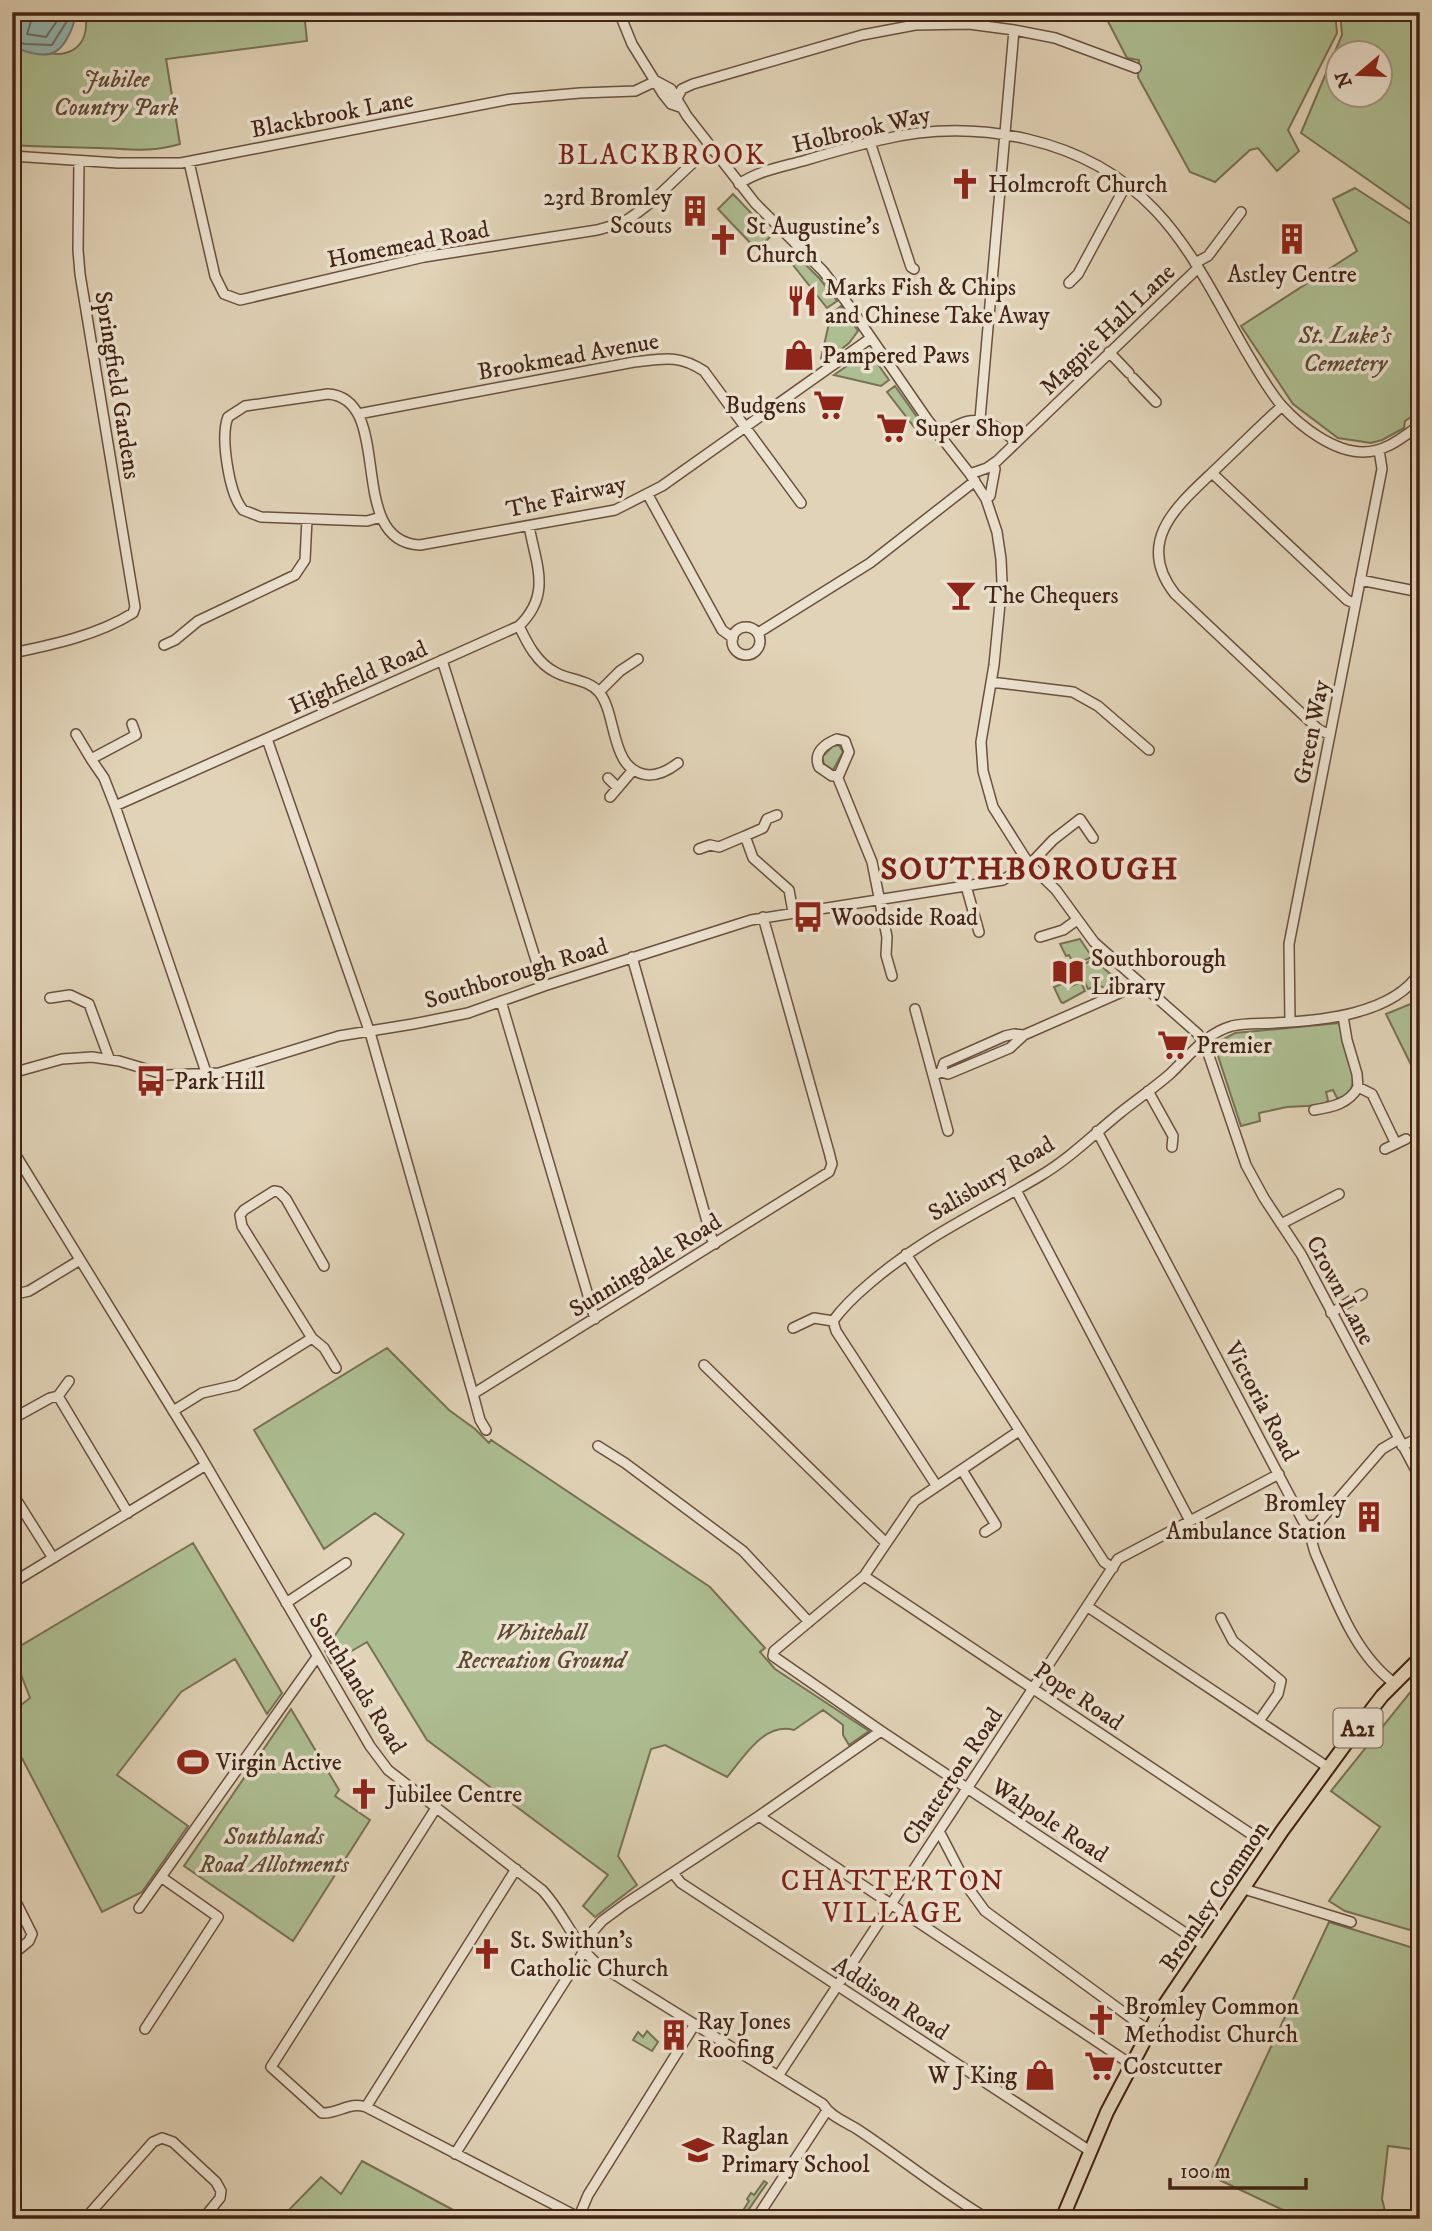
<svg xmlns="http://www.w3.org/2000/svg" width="1432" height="2231" viewBox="0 0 1432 2231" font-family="'IM FELL DW Pica',serif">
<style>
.green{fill:#adbe92;stroke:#787154;stroke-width:2;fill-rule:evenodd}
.water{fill:#95b7b4;stroke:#747c74;stroke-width:2}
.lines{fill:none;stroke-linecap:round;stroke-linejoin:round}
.shore{stroke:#6c6e64;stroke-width:2}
.minor-casing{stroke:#6a503e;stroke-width:12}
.major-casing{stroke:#432415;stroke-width:16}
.minor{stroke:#ece2d0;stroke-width:9}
.major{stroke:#e1d3b7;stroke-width:12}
.labels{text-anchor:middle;stroke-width:7;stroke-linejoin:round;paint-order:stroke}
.shield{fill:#ece2d0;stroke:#765d4d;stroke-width:2}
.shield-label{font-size:23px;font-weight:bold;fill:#432415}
.park-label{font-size:24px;font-style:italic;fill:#5e4a34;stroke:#ece2d0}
.street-label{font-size:24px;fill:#432415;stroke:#ece2d0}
.poi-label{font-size:24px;fill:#432415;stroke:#ece2d0;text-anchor:start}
.quarter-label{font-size:28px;letter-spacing:2px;fill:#7a1f14;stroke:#ece2d0}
.district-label{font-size:32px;font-weight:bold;letter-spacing:2px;fill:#7a1f14;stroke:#ece2d0}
</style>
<rect width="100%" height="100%" fill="#e1d3b7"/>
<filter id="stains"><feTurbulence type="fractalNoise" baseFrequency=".00286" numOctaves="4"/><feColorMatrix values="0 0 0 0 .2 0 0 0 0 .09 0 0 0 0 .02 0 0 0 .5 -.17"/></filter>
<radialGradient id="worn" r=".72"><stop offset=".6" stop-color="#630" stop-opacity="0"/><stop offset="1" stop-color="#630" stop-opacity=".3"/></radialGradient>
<path class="green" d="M85,12H304L307,41L166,59L180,144C150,153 129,149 100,148C71,147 41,147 12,145V34C18,38 24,43 31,47C63,63 92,51 85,12Z
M1103,12H1335L1337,33L1288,130L1299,151L1277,171L1258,148L1250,150L1215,182L1190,172L1138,77L1139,60L1127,58Z
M1340,12H1420V216L1301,133L1342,35ZM1338,52H1380V94H1338Z
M1355,188L1420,230V411L1405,421L1404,428L1382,440L1371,443L1338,438L1293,404L1241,326L1357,251L1333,199Z
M733,194L772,235L757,250L718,209Z
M798,257L819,278L837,301L827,308L793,265V261Z
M841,306L858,331L849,343L824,363L821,359L831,314Z
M864,354L872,356L889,380L881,386L834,375Z
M895,386L924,427L918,432L887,392Z
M839,745L843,752L833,770L824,764L822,757L833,746Z
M1080,939L1092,957L1074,965L1069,955L1066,956L1060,944Z
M1094,959L1109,973L1119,978L1118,984L1107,989L1098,985L1088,989L1078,967Z
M1081,982L1085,991L1063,1003L1061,1002L1054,987L1064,983L1067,988Z
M1420,1000V1083L1386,1014Z
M1339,1023C1345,1044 1362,1078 1347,1097L1337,1098L1333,1090L1326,1092L1328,1100L1325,1105L1287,1107L1259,1113L1260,1121L1241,1126L1218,1056L1220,1041L1235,1033Z
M387,1348L449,1410L475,1429L489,1443L491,1440L710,1587L765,1648L760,1652L775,1669L869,1731L849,1745L843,1735V1725L823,1710L794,1730C764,1722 744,1757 727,1777L665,1745L651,1749L618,1856L637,1885L595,1917L583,1906L608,1875L427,1740L367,1642L331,1663L325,1650L404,1534L375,1513L324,1549L254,1430Z
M193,1543L282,1693L267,1714L235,1659L181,1692L117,1775L188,1826L142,1892L102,1912L12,1739V1712L30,1698L12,1651Z
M1420,1680V1933L1345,1911L1329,1901L1380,1827L1331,1791Z
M291,1709L339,1790L335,1796L370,1820L293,1941L184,1866Z
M1329,1922L1420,1950V2180L1418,2150L1388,2146L1382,2199L1387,2219H1302L1211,2176Z
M647,2031L658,2042L652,2051L633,2040L638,2032L643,2037Z
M362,2161L470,2219H280L321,2177L341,2194Z
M764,2181L767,2183L742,2219L739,2217L749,2201L747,2199L751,2193L754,2195Z"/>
<path class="water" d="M20,12H76C75,24 66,46 55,52C44,58 21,52 12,44V26Z"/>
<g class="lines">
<path class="shore" d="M34,12L27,34L46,37L59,18L60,12
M12,40L25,44L52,45L67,21L69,12"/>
<defs>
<path id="minor" d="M619,12L632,44L663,94L671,104L680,107
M656,81L671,89L687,116L755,203L823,271L845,300L927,419L970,474L986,499L997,532L1001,559L1002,583L994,665L981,742L983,771L993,807L1029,864L1056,890L1094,942L1198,1034L1208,1053L1246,1165L1264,1198L1301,1254L1420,1478
M677,98L682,89L693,84L862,35L915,25L969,24L1014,30L1055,38L1136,68
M870,142L911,267L914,269
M12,156L118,163H181L511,99L580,93L635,91L656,81
M189,162L215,276L224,294L240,300L424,257L597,230C608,227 619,225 628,219C659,200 682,169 711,148
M739,184C758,171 781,167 803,161C829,153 854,146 880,140C974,117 1086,137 1155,210C1194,251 1219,305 1247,353C1258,371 1268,390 1282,406C1301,427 1334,452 1363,452C1386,452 1403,437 1420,425
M1195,263L1208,256L1241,212
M1069,283L1078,274L1126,185
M1109,352L1129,373
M1133,378L1156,402
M1282,406C1260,426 1240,446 1219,466C1182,502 1132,539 1175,594L1318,729L1330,735
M358,414L634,362C663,359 678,354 704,371L801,503
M980,419L1014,30
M940,437C970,411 989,418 1016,442
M1212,473L1347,600L1355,604
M970,474L987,468L997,461L1198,268
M648,495L722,630L733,638
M986,499L990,496L995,469L992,465
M381,517L367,521L261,517L243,510C229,494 220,437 228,417L245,406L328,394C396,399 344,542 420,545L615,510L662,486L871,338
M1360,580L1420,592
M519,626C527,643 537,663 555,672C568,680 588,679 599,692C618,715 609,772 649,775C660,775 669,770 678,763
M732 641a14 14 0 1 1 28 0a14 14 0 1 1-28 0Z
M758,633L870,563L975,481
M164,645L175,640L198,621L295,575L305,560L307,519
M12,653C52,645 98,635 133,613L135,607L80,274L78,250L79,161
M442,660L544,986
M991,682L1073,692L1098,706L1149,750
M599,692L620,671L638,659
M132,724L136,735L91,759L104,778L115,806L207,1075
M76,734L91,759
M267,739L371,1036L473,1394L480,1420L486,1430
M837,739L845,741L849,752L839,775L832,776L819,767C813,753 824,744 837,739Z
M837,776L872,862L887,937L886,955L892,976
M608,778L618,788
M610,797L633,770
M115,806L519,626C552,594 536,565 529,526
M745,836L763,828L767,819L777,815
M699,849L710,845L719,847L745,836L753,858L789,890L793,912
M966,886L979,932
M1040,937L1063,930L1077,920
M632,957L712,1239L715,1244
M50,998L70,995L89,1004L109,1058
M501,1001L595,1319
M915,1009L948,1131
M1290,1022L1289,944L1382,469L1379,450
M941,1072L944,1063L1005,1036L1014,1034L1024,1035
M12,1073L62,1059L92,1057L119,1061L166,1075L219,1073L339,1036L413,1024L468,1013L544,986L751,920L1003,880L1035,859L1053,840L1080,819L1093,838
M934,1075L941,1072L948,1074L1010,1048L1024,1035L1131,988L1137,982
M1358,1087L1372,1094L1396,1144
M1148,1091L1173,1136L1172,1147
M1314,1110C1332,1107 1349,1104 1358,1087L1357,1074L1347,1040L1343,1016
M1097,1131L1303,1521C1311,1529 1311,1543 1316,1555C1336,1600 1354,1653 1394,1683
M12,1149L196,1448L370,1746L388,1770L542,1890C563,1912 573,1942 596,1963L823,2104C830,2116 844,2121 857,2129C901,2158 942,2192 988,2219
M1385,1149L1406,1139
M1016,1190L1190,1521
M1281,1224L1339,1194
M906,1254L1104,1562L1113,1568
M12,1295L29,1291L80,1260
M1331,1313L1362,1294
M833,1321C843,1307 857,1294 870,1283C925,1236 980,1212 1040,1176C1069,1159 1094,1134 1120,1113C1136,1100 1154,1088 1170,1074C1189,1056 1206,1033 1232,1026C1245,1023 1261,1024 1274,1023C1319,1021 1393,1015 1420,972
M833,1321L836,1331L936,1485
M793,1328L814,1318L833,1321
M312,1338L324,1348L336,1368
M704,1365L886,1543
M473,1394L829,1172L832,1164L829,1152L763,917
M58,1396L128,1513
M173,1411L202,1393L237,1385L312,1338L242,1226L240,1215L244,1210L274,1191L279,1192L286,1199L324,1266
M12,1419L50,1398L58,1396L69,1381
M1019,1431L915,1501L864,1576L774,1651L773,1656L881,1731L1205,1946
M598,1446L625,1463L743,1551L809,1622
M1402,1446L1420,1437
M962,1470L996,1525L985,1532
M12,1493L53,1558
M1309,1526L1317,1524L1382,1449L1399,1439
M864,1576L1272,1848
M12,1583L206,1465
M286,1603L346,1563
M1088,1607L1329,1768
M1221,1618L1233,1641L1281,1681L1278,1694L1259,1721
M436,1808L271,2067L322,2113C338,2114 350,2101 366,2107L578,2217
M759,1816L1132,2065
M939,1831L969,1889L985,1911L1149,2031
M673,1873L681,1883L1090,2151
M1244,1889L1351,1922
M12,1894L32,1934L29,1941L12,1955
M139,1908L317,1657
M580,1946L602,1921L625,1904L759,1816L881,1731
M145,2029L218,1917L161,1877
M778,2076L1118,1559L1279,1474
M366,2107L516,1869
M455,2154L584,1951
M88,2219L91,2212L153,2142L162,2138L173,2142L216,2182L221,2191L220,2198L203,2219
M578,2219L588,2195L695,2024
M756,2219L826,2112"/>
<path id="major" d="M1062,2219L1107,2112L1159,2013L1282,1831L1350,1738L1382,1696L1420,1658"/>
</defs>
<use href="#minor" class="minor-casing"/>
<use href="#major" class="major-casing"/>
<use href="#minor" class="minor"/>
<use href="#major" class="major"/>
</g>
<defs>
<symbol id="church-bare" viewBox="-9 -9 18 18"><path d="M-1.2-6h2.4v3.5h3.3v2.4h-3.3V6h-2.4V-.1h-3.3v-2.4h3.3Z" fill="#8f2418" stroke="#ece2d0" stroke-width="2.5" paint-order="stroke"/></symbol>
<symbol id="building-bare" viewBox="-9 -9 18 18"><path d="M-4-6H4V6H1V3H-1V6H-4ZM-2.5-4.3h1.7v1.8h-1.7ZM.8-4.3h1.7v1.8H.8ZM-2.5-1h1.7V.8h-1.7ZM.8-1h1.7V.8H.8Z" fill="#8f2418" stroke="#ece2d0" stroke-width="2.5" paint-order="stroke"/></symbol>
<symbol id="restaurant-bare" viewBox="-9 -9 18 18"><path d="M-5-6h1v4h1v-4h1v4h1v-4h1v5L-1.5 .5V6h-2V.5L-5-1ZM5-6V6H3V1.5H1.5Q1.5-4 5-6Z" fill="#8f2418" stroke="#ece2d0" stroke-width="2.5" paint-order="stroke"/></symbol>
<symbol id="shop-bare" viewBox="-9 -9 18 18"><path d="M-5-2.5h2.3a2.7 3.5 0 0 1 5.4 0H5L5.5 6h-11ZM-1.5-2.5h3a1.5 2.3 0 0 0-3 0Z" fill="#8f2418" stroke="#ece2d0" stroke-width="2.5" paint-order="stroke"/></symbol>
<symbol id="supermarket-bare" viewBox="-9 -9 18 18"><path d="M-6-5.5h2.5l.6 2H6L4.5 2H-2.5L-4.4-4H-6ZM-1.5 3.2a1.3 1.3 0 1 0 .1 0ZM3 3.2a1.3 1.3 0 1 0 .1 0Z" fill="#8f2418" stroke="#ece2d0" stroke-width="2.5" paint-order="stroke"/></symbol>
<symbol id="bar-bare" viewBox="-9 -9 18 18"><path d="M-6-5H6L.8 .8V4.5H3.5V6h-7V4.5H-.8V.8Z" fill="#8f2418" stroke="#ece2d0" stroke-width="2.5" paint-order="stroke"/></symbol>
<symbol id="bus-bare" viewBox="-9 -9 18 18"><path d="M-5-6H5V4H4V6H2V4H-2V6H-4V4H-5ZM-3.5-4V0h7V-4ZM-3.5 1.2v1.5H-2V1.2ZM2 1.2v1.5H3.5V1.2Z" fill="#8f2418" stroke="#ece2d0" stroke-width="2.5" paint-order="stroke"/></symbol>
<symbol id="library-bare" viewBox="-9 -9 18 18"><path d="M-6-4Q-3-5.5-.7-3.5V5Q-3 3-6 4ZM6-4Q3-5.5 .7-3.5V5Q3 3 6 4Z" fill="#8f2418" stroke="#ece2d0" stroke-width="2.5" paint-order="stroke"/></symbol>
<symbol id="stadium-bare" viewBox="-9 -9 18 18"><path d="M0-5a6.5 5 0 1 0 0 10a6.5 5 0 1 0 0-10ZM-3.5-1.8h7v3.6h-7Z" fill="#8f2418" stroke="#ece2d0" stroke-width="2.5" paint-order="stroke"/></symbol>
<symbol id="school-bare" viewBox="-9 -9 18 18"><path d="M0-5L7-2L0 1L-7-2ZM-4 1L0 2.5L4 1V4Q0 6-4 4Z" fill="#8f2418" stroke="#ece2d0" stroke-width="2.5" paint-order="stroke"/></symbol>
</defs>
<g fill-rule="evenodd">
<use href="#church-bare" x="943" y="162" width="44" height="44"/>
<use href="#building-bare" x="673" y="189" width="44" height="44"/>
<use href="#building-bare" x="1270" y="217" width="44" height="44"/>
<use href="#church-bare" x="701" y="218" width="44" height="44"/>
<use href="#restaurant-bare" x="780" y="279" width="44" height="44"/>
<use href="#shop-bare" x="777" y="333" width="44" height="44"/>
<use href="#supermarket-bare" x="807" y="383" width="44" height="44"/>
<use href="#supermarket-bare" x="870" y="406" width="44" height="44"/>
<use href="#bar-bare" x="939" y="573" width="44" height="44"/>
<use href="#bus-bare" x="786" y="895" width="44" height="44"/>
<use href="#library-bare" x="1046" y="950" width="44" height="44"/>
<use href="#supermarket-bare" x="1151" y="1023" width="44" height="44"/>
<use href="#bus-bare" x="129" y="1059" width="44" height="44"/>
<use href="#building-bare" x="1347" y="1495" width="44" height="44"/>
<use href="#stadium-bare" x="171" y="1740" width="44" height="44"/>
<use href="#church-bare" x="342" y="1772" width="44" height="44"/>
<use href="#church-bare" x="465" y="1932" width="44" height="44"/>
<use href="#church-bare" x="1079" y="1998" width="44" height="44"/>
<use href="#building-bare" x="652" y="2013" width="44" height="44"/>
<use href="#supermarket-bare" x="1078" y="2044" width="44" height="44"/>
<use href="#shop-bare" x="1018" y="2053" width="44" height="44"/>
<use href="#school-bare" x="676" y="2128" width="44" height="44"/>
</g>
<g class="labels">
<rect class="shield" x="1333.5" y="1708.5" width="49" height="39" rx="5"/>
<g class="shield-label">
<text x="1358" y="1736">A21</text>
</g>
<g class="park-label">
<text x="116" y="87">Jubilee<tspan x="116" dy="28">Country Park</tspan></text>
<text x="1345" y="343">St. Luke's<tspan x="1345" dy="28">Cemetery</tspan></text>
<text x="541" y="1640">Whitehall<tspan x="541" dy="28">Recreation Ground</tspan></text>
<text x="274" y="1844">Southlands<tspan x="274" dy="28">Road Allotments</tspan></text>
</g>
<g class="street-label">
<text transform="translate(332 114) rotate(-11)" y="8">Blackbrook Lane</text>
<text transform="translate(861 129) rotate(-13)" y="8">Holbrook Way</text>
<text transform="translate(408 244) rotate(-11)" y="8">Homemead Road</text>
<text transform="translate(1107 329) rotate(-44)" y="8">Magpie Hall Lane</text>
<text transform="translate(568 356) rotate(-10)" y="8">Brookmead Avenue</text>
<text transform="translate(118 385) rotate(81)" y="8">Springfield Gardens</text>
<text transform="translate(566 496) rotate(-13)" y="8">The Fairway</text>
<text transform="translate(358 677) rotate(-24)" y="8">Highfield Road</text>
<text transform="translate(1311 732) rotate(-79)" y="8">Green Way</text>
<text transform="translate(516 973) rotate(-17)" y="8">Southborough Road</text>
<text transform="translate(991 1178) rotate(-31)" y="8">Salisbury Road</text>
<text transform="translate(645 1265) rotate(-32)" y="8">Sunningdale Road</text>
<text transform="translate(1341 1290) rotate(62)" y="8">Crown Lane</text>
<text transform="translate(1262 1401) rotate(62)" y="8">Victoria Road</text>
<text transform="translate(358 1683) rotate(58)" y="8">Southlands Road</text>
<text transform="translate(1079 1696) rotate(34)" y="8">Pope Road</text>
<text transform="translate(952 1776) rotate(-56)" y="8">Chatterton Road</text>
<text transform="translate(1050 1820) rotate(33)" y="8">Walpole Road</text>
<text transform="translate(1214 1896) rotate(-56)" y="8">Bromley Common</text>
<text transform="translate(891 1998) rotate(33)" y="8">Addison Road</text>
</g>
<g class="poi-label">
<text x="988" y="192">Holmcroft Church</text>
<text x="672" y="205" text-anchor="end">23rd Bromley<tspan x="672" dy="28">Scouts</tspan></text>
<text x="746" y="234">St Augustine's<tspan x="746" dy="28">Church</tspan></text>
<text x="1292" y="282" text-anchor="middle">Astley Centre</text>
<text x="825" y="295">Marks Fish &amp; Chips<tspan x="825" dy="28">and Chinese Take Away</tspan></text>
<text x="822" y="363">Pampered Paws</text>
<text x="806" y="413" text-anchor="end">Budgens</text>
<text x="915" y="436">Super Shop</text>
<text x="984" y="603">The Chequers</text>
<text x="831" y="925">Woodside Road</text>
<text x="1091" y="966">Southborough<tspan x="1091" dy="28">Library</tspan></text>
<text x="1196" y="1053">Premier</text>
<text x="174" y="1089">Park Hill</text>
<text x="1346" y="1511" text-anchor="end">Bromley<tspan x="1346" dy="28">Ambulance Station</tspan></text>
<text x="216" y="1770">Virgin Active</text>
<text x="387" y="1802">Jubilee Centre</text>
<text x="510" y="1948">St. Swithun's<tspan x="510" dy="28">Catholic Church</tspan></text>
<text x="1124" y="2014">Bromley Common<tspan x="1124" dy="28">Methodist Church</tspan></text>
<text x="697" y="2029">Ray Jones<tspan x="697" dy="28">Roofing</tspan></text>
<text x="1123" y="2074">Costcutter</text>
<text x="1017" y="2083" text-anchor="end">W J King</text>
<text x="721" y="2144">Raglan<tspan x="721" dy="28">Primary School</tspan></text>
</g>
<g class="quarter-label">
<text x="662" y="164">BLACKBROOK</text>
<text x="893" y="1890">CHATTERTON<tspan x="893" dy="32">VILLAGE</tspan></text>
</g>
<g class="district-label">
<text x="1030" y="879">SOUTHBOROUGH</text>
</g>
</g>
<rect width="1432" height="2231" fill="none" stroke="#e1d3b7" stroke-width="42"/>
<rect x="14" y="14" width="1404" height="2203" fill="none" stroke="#432415" stroke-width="3.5"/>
<rect x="21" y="21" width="1390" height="2189" fill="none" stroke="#432415" stroke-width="2"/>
<g transform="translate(1359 74) rotate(251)"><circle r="33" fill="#ece2d0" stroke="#a89685" stroke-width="2"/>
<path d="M0-5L12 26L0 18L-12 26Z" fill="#8f2418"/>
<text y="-10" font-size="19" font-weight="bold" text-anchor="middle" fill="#432415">N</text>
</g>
<path d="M1170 2178v10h136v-10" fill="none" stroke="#432415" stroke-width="3.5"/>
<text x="1180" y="2178" font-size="21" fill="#432415" stroke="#ece2d0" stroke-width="5" paint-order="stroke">100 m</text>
<rect width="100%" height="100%" filter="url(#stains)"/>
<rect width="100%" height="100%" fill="url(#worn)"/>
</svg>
